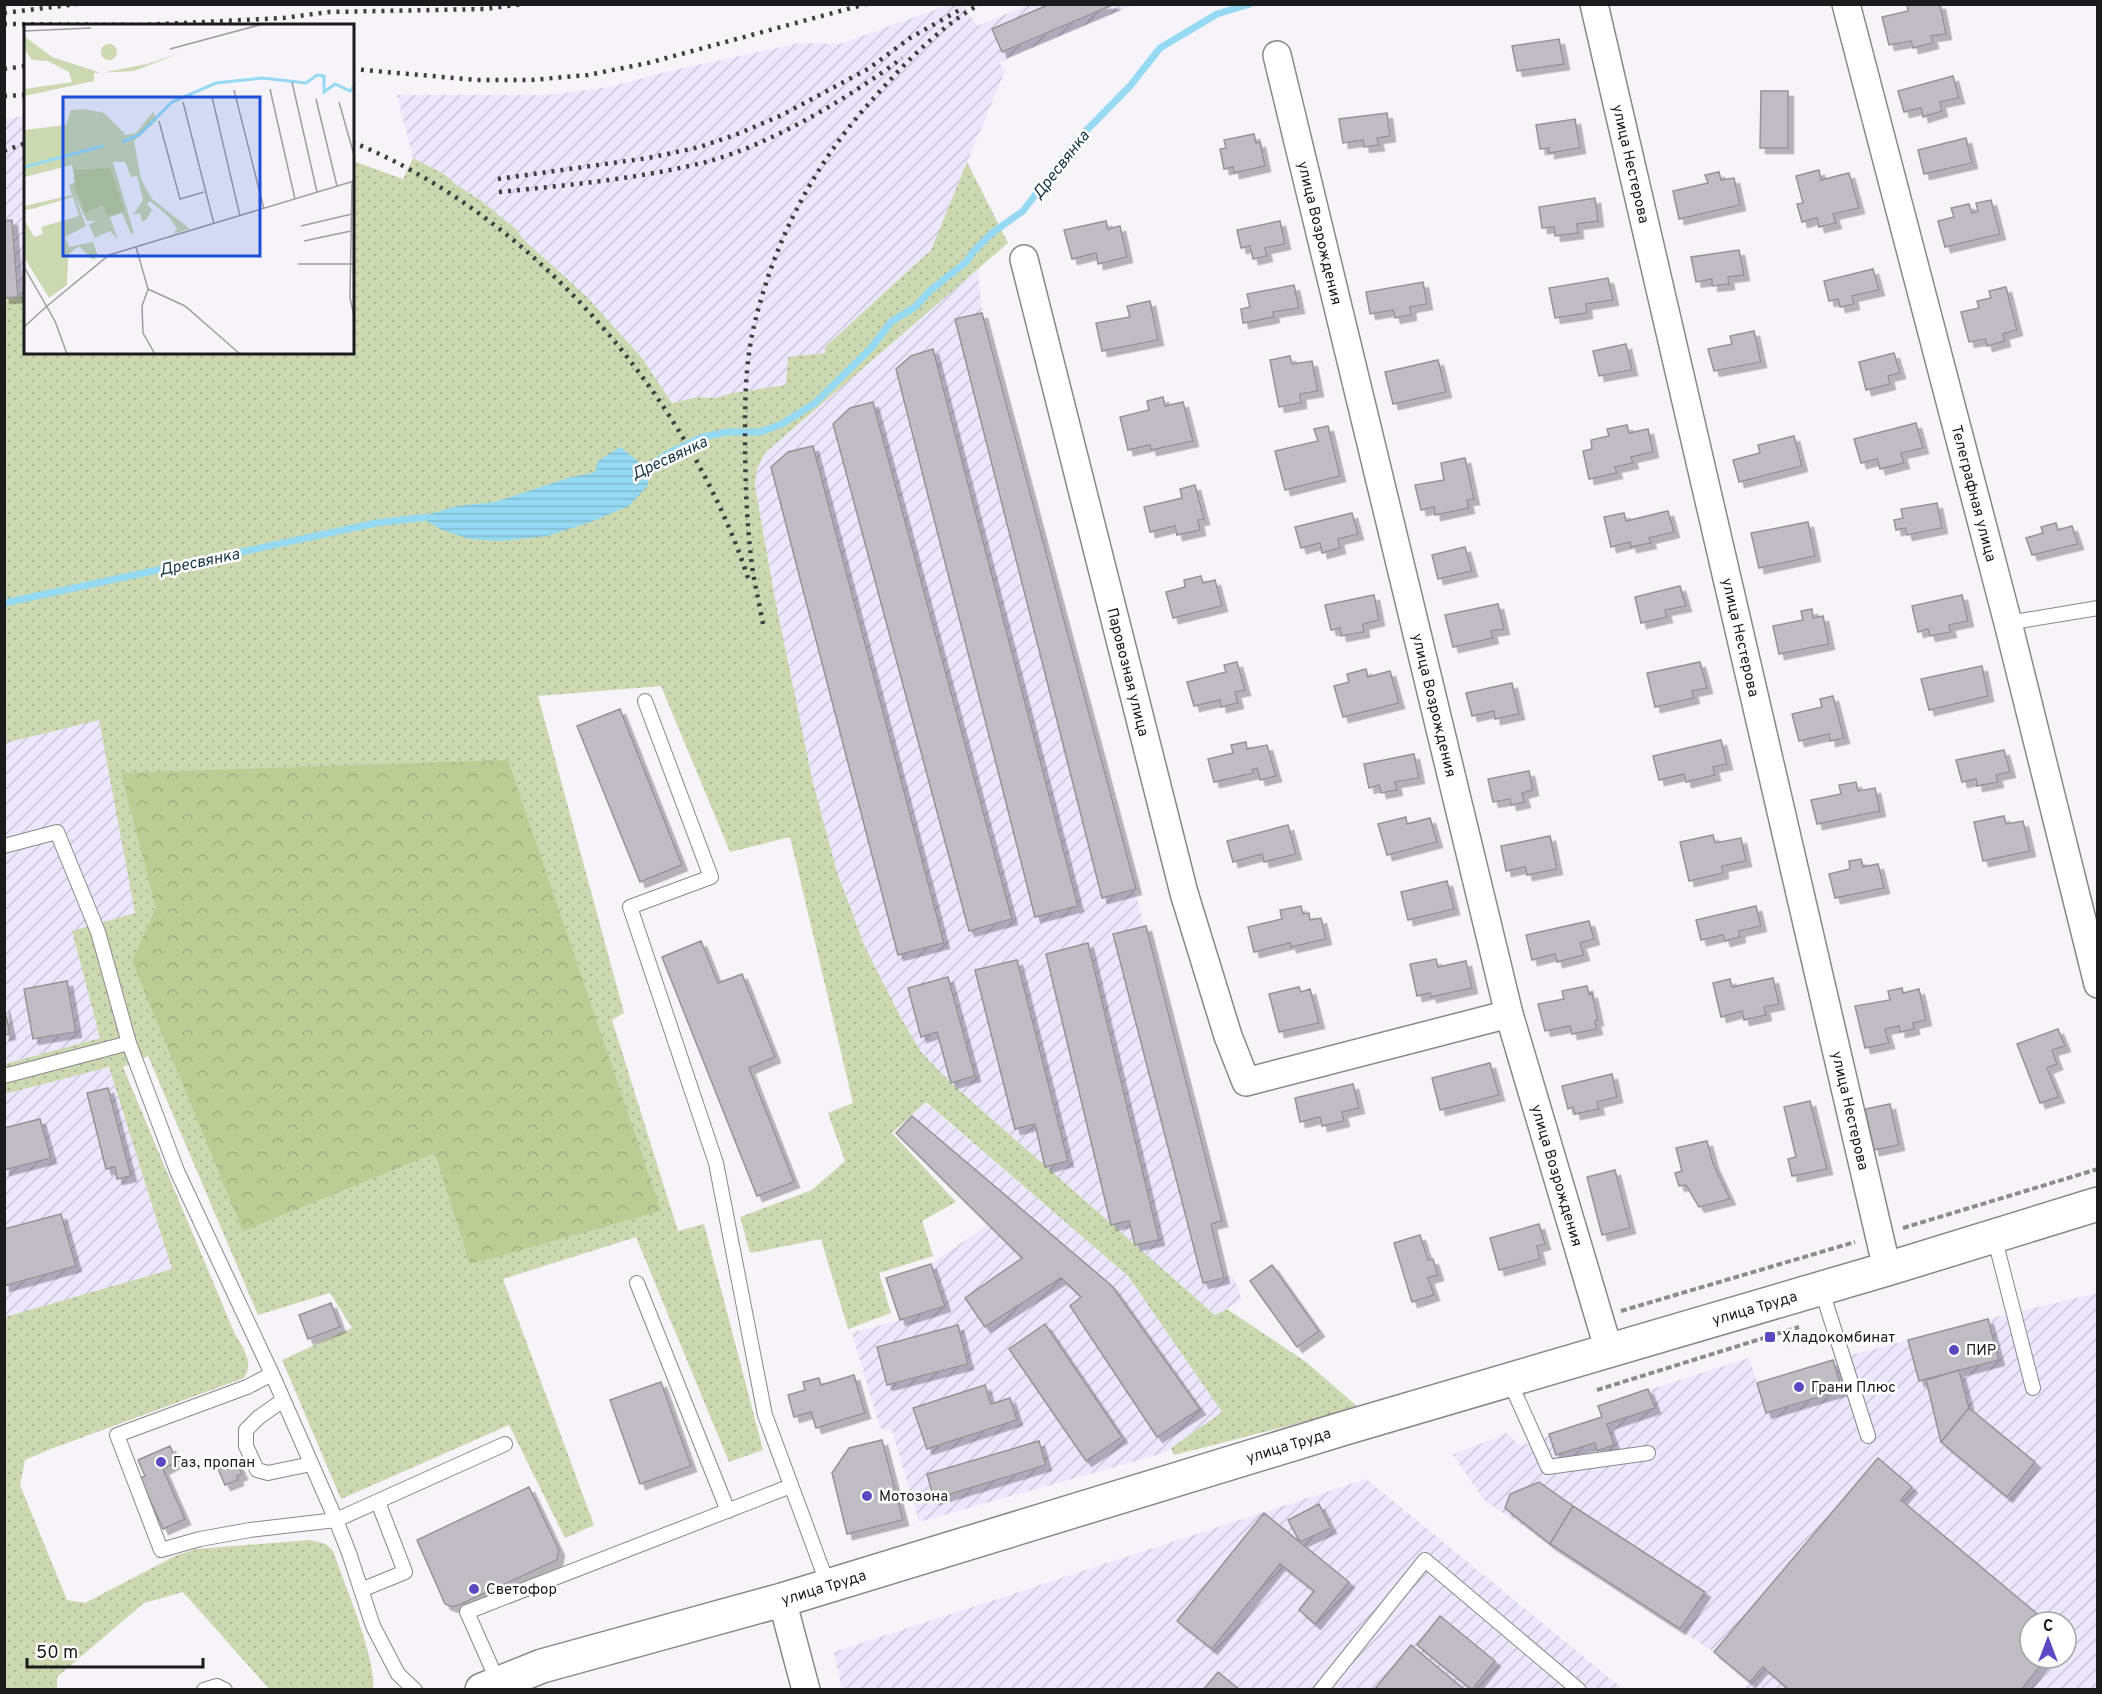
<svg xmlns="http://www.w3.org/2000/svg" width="2102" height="1694" viewBox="0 0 2102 1694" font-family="Overpass,sans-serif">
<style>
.industrial{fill:url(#industrial-furrows);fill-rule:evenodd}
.grass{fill:url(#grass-dots)}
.forest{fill:url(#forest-crowns)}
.water{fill:url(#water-rules)}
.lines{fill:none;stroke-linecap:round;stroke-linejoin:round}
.stream{stroke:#95daf2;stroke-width:7}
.building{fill:#bfbdc3;stroke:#959398;stroke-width:1.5;filter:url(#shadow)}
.service-casing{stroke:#89878c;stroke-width:16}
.minor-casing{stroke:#89878c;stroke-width:30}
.tertiary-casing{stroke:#89878c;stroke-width:36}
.path{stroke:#8d8b90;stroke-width:4;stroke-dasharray:6 3;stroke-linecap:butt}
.service{stroke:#fff;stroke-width:14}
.minor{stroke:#fff;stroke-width:27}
.tertiary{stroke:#fff;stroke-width:33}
.rail{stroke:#3f3f42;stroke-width:4.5;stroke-dasharray:3 6;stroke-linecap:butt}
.poi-dot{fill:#5b49c2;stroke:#fff;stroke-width:2}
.labels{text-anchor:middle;stroke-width:5;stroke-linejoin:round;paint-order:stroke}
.street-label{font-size:15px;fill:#1b1b1d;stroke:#fff}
.poi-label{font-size:15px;fill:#1b1b1d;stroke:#fff;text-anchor:start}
.water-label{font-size:16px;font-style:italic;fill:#173843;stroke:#fff}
.inset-river{fill:none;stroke:#95daf2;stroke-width:3}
.inset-road{fill:none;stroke:#9e9da1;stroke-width:1.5}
.view{fill:#1d4ed8;fill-opacity:0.15;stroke:#1d4ed8;stroke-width:3}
.inset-edge{fill:none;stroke:#1b1b1d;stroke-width:3}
</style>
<defs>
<pattern id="industrial-furrows" width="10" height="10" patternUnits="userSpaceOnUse" patternTransform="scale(1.5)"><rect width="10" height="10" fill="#ece7fd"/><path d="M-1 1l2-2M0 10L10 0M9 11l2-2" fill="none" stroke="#cac6d8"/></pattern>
<pattern id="grass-dots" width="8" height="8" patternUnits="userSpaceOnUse" patternTransform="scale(1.5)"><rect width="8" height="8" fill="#cbd8b0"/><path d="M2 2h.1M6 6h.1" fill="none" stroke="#aeb997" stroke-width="1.8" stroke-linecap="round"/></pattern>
<pattern id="forest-crowns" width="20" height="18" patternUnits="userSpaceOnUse" patternTransform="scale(1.5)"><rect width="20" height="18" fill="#bbcc94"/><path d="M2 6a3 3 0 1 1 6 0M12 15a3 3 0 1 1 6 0" fill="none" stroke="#a0af7f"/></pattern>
<pattern id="water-rules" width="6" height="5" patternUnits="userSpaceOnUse" patternTransform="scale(1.5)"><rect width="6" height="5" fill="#95daf2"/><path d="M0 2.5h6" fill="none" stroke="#80bacf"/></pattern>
<filter id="shadow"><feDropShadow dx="5.5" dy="5.5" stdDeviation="0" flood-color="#0004"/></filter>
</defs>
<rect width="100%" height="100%" fill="#f6f3f9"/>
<path class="industrial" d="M949,5H963L977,26L1028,5H1133L999,62L1005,71L931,250L825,347V353L786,385L733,393L715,398L698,397L672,403L642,358L586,296L524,240L516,229L479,199L458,186L444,174L413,158L397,95H548L610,87L665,72L800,43L840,44Z
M25,116V296L5,298V119Z
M978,269L982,313L1222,1221L1211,1225L1224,1277L1233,1276L1242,1300L1215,1315L951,1083L921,1052L901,1018L865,947L837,872L813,783L774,594L755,485L757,469L765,453Z
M99,719L136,914L73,931L100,1038L5,1064L4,743Z
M109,1067L172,1269L5,1317V1094Z
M925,1102L1128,1276L1222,1412L1164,1453L919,1522L892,1430L880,1428L852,1333L900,1320L886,1278L931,1264L989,1224L912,1116Z
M2097,1293V1689H1744L1750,1682L1714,1652L1485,1501L1453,1455L1507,1433L1520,1446L1602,1417L1598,1406L1749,1358L1767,1413L1841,1391L1833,1360L1908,1340L1920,1381L1999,1360L1988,1319ZM2030,1622H2066V1658H2030Z
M1366,1479L1623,1689L842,1690L834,1652Z"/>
<path class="grass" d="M413,158L444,174L458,186L479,199L516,229L524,240L586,296L642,358L672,403L698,397L715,398L733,393L786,385L788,357L825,353V347L931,250L967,162L1008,243L765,453L757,469L755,485L774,594L813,783L837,872L865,947L901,1018L921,1052L951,1083L1215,1315L1227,1309L1306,1362L1359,1408L1174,1455L1171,1448L1222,1412L1128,1276L926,1102L892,1133L956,1202L922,1221L933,1256L879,1273L891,1313L848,1329L821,1239L750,1253L740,1217L812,1190L845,1161L828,1113L853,1103L790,837L730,852L661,686L538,696L624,1013L612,1020L678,1231L704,1224L763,1450L729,1462L636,1237L503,1279L594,1525L565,1538L509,1425L341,1499L282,1360L352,1328L330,1293L258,1315L148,1056L123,1067L234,1332C242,1347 255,1362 244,1378L48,1450L25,1460L20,1485L67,1600L85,1603L175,1556L196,1549L310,1540L326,1544L333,1551C344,1583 377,1660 373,1689H269L183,1592L144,1603L57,1677V1689H5V1317L172,1269L109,1067L5,1094V1064L100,1038L72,931L135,913L99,720L5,743L4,298L25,296L26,352H352L353,161L403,179Z"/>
<path class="forest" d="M508,760L661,1211L470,1264L435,1153L243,1231L132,961L156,908L121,773Z"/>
<path class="water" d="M620,447L648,469V485L629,506L591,522L547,536L501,541L469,539L440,529L420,517L457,506L495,502L568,478L595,472L598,461Z"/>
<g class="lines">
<path class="stream" d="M641,471L671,452L703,437L727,432H760L782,424L815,403L871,348L891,322L915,307L931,290L966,262L973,252L992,233L1023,211L1077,140L1130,86L1160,48L1217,14L1250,4
M4,603L376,523L428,517"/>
</g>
<path class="building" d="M1050,4H1115L1002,52L992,29Z
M1907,4H1940L1946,34L1931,36L1933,43L1913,48L1911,41L1889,45L1882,17L1908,11Z
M1559,39L1564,64L1517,71L1512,46Z
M1953,76L1959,98L1940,102L1942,111L1923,117L1921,108L1904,112L1898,91Z
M1761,91H1788V148H1760Z
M1387,113L1390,136L1377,138L1379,145L1364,147L1363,140L1343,143L1339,119Z
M1575,119L1580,148L1549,153V148L1540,149L1536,125Z
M1254,134L1256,143L1260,142L1265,166L1234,173L1233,167L1224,169L1220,149L1226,148L1224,140Z
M1966,138L1972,163L1924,174L1918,150Z
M1819,170L1821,180L1849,173L1859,208L1833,214L1836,223L1819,227L1817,218L1802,222L1797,204L1803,203L1796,176Z
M1719,172L1721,180L1734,178L1740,205L1679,219L1673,191L1708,183L1705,175Z
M1595,198L1598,221L1577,224L1578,233L1555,236L1554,227L1542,228L1539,207Z
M1991,200L2000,234L1945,247L1938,221L1954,217L1951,208L1969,204L1972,213L1978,211L1976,203Z
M12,220L18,297L4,298V221Z
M1106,221L1108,229L1120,226L1127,257L1098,264L1096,253L1072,259L1064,230Z
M1280,221L1285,244L1265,248L1267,256L1253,259L1250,246L1241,248L1237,230Z
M1739,250L1744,275L1728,277L1729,284L1712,286V279L1696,282L1691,257Z
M1873,269L1879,290L1852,296L1854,304L1840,307L1838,299L1829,301L1824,281Z
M1608,278L1613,300L1586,304L1587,313L1555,318L1549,288Z
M1423,282L1427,304L1410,307L1411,315L1395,318L1393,310L1370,314L1366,292Z
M1294,285L1299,308L1273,312L1274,317L1243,323L1241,309L1250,307L1247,294Z
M2006,287L2017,330L2003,334L2005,341L1987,346L1985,339L1969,342L1961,312L1979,308L1977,301L1991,298L1989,291Z
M1150,301L1158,340L1102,351L1096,323L1130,317L1127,306Z
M982,313L1136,889L1102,898L955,319Z
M1754,331L1761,362L1714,371L1708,349L1732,344L1730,336Z
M1626,344L1632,370L1599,376L1593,351Z
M933,349L1078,906L1035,917L896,369L911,356Z
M1894,353L1900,373L1888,376L1890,384L1866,390L1859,362Z
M1290,356L1292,364L1312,361L1318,391L1300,394L1301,403L1279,407L1270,360Z
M1438,360L1446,392L1393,404L1385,372Z
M1163,397L1165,406L1183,402L1193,441L1151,450L1150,445L1128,450L1120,417L1149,410L1147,401Z
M873,402L1012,919L969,931L833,424L850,408Z
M1916,423L1923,448L1901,453L1904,463L1880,469L1877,459L1861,463L1854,439Z
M1627,425L1629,433L1648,429L1653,452L1631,457L1633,463L1615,467L1617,473L1589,479L1583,451L1592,449L1591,440L1609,436L1607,429Z
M1328,426L1340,476L1285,490L1275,451L1318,441L1314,429Z
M1794,436L1802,466L1739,482L1733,460L1760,453L1758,445Z
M813,446L944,943L898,955L771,467L788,452Z
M1465,458L1474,499L1467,500L1469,508L1435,515L1434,507L1421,510L1415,485L1444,480L1441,463Z
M1195,485L1204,519L1198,520L1200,530L1177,535L1175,526L1150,532L1144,507L1182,498L1180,489Z
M1937,503L1942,528L1907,535L1905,528L1896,530L1894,520L1903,518L1901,509Z
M1668,511L1674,532L1649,538L1651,543L1631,547L1630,542L1611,547L1604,517L1624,513L1626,521Z
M1352,513L1358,534L1338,539L1340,548L1322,553L1320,543L1301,548L1295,527Z
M1808,522L1815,556L1759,568L1751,533Z
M2056,523L2058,530L2072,526L2078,544L2032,555L2026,538L2043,533L2041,527Z
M1465,547L1472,571L1438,579L1432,555Z
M1201,576L1203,583L1215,580L1222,606L1173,618L1166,592L1185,587L1184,580Z
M1680,586L1686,606L1665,610L1667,617L1641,623L1635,597Z
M1374,595L1379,620L1363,624L1364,632L1341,636L1340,628L1331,630L1325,605Z
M1962,595L1968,621L1949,625L1951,632L1930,636L1928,629L1918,632L1912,606Z
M1498,604L1504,629L1491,631L1493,638L1453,647L1445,615Z
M1812,609L1813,618L1823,616L1829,644L1779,654L1773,626L1803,620L1801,611Z
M1237,662L1245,690L1235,692L1238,703L1221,707L1220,700L1194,706L1187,682L1226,672L1224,665Z
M1700,662L1707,688L1692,691L1694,698L1655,707L1647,673Z
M1982,666L1988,696L1929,710L1921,679Z
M1366,669L1368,677L1390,671L1399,703L1343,717L1334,686L1349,682L1347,674Z
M1512,683L1519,714L1495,719L1494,711L1472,716L1466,693Z
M1833,696L1844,738L1830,741L1829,734L1799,741L1792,714L1822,707L1820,699Z
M620,709L682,865L640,882L577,726Z
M1721,740L1727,764L1713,767L1715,775L1686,782L1684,774L1659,780L1653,756Z
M1246,742L1247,749L1267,745L1276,776L1260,780L1257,768L1252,770L1254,773L1214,782L1208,759L1233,753L1231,745Z
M2004,750L2010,772L1996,775L1998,782L1977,786L1976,779L1962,782L1956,760Z
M1414,754L1419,778L1395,782L1397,790L1381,793L1379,785L1369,788L1364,764Z
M1529,771L1533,790L1522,793L1525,802L1511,805L1510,799L1493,802L1488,779Z
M1856,782L1858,791L1875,788L1880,811L1817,824L1811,800L1841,794L1839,785Z
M2004,816L2006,824L2023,821L2030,851L1983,861L1974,822Z
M1406,817L1407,824L1430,818L1437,842L1387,855L1378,824Z
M1288,825L1296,854L1264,862L1262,854L1233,862L1227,841Z
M1713,835L1715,843L1741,838L1746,861L1722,866L1723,873L1689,881L1680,842Z
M1550,836L1557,869L1527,875L1525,867L1506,871L1501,846Z
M1861,859L1863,867L1878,864L1884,888L1835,898L1829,874L1850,869L1849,861Z
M1447,881L1454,909L1408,920L1401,892Z
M1301,906L1303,914L1309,913L1310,920L1321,918L1326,939L1291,947L1290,943L1254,952L1248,927L1282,919L1280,910Z
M1756,906L1761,926L1739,931L1740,937L1725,941L1723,935L1701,940L1696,920Z
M1589,921L1594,939L1580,943L1584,955L1557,962L1555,954L1532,960L1526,935Z
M1146,926L1222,1221L1211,1224L1224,1278L1203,1283L1113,934Z
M701,941L718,983L742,974L775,1057L749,1068L794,1182L757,1196L662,957Z
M1088,943L1159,1240L1135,1245L1129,1221L1111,1225L1046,954Z
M1436,959L1438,967L1466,961L1472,988L1431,997L1430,993L1417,996L1410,964Z
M1017,960L1068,1161L1045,1167L1035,1124L1015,1129L975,970Z
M948,977L975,1076L951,1083L937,1032L921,1037L908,988Z
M1773,978L1779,1004L1764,1007L1766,1015L1744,1020L1742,1011L1721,1017L1713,983L1730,979L1732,987Z
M67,981L76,1032L33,1039L24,989Z
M1587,986L1589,994L1592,993L1598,1020L1595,1021L1597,1029L1572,1034L1570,1026L1545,1031L1538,1004L1564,999L1562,991Z
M1299,987L1301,992L1310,989L1319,1023L1279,1032L1269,994Z
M1902,988L1903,993L1919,989L1926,1020L1913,1023L1914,1029L1900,1032L1899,1026L1885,1029L1889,1043L1865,1048L1855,1006L1890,1000L1888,991Z
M4,1006L10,1034L4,1035Z
M2058,1029L2065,1046L2052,1050L2057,1064L2047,1068L2059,1097L2040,1103L2017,1044Z
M1490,1063L1499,1095L1440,1110L1432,1078Z
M1612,1074L1617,1097L1597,1102L1599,1109L1575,1114L1573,1107L1568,1109L1562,1086Z
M1353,1084L1359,1108L1342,1112L1344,1121L1322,1126L1320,1117L1300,1122L1295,1098Z
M108,1088L131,1176L117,1179L115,1167L106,1169L87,1093Z
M1810,1101L1827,1169L1792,1176L1788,1159L1796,1157L1784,1107Z
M1890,1104L1899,1145L1874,1150L1865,1109Z
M912,1116L1112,1286L1200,1409L1157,1437L1070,1306L1081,1297L1061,1278L985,1327L965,1298L1022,1258L896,1133Z
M40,1119L51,1158L4,1170V1128Z
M1707,1141L1713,1163L1730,1199L1699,1207L1686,1185L1679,1186L1675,1173L1682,1171L1676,1148Z
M1615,1170L1630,1228L1602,1235L1587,1177Z
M61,1214L76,1266L4,1286V1229Z
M1539,1224L1545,1244L1537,1246L1540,1259L1499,1270L1490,1238Z
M1420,1235L1428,1260L1433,1259L1438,1275L1428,1278L1434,1295L1412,1302L1394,1243Z
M931,1264L945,1306L900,1320L886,1278Z
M1272,1265L1319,1331L1297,1347L1250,1281Z
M331,1303L340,1327L308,1339L299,1315Z
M1988,1319L1999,1360L1919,1381L1908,1340Z
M1045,1324L1122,1437L1086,1461L1009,1349Z
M958,1325L968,1364L887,1385L877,1347Z
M1833,1360L1842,1390L1766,1413L1757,1383Z
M1959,1370L1969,1408L1941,1442L1926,1380Z
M854,1375L865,1413L816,1428L811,1412L794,1417L788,1395L805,1390L803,1382L819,1378L821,1385Z
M661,1382L691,1466L640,1484L610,1400Z
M985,1385L991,1404L1010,1398L1017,1420L927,1449L913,1408Z
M1648,1389L1655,1408L1607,1424L1614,1445L1597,1451L1595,1443L1556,1455L1549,1434L1602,1417L1598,1406Z
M1969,1408L2035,1462L2007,1497L1941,1442Z
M882,1440L903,1520L847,1534L832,1473L849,1448Z
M1039,1441L1046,1465L934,1499L927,1474Z
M170,1446L177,1462L163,1469L185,1519L163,1529L140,1478L145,1476L138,1460Z
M1878,1458L1912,1487L1901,1500L2047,1622H2030V1658H2047L2021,1690H1789L1763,1667L1750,1682L1714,1652Z
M229,1459L231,1462L236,1460L242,1474L237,1476L238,1480L225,1485L216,1464Z
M1539,1482L1573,1506L1550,1544L1505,1508L1510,1494Z
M529,1487L559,1550L557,1560L459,1605L453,1607L445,1604L417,1540Z
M1319,1504L1331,1528L1300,1542L1288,1520Z
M1573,1506L1705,1592L1680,1629L1550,1544Z
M1264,1513L1349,1582L1315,1624L1299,1610L1314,1591L1280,1564L1212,1649L1177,1621Z
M1440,1616L1495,1661L1472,1690L1417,1645Z
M1411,1645L1465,1690H1374Z
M1218,1672L1240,1690H1203Z"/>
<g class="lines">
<defs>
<path id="service" d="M2008,623L2098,608
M645,701L711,877L630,907L716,1163L765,1415L828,1585
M4,846L57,832L98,932L129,1043L177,1171L272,1374L336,1520L349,1553L373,1626L398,1674L415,1690
M4,1076L129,1043
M1994,1236L2033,1388
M637,1283L728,1511
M1821,1288L1868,1436
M272,1374L247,1387L117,1435L161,1550L200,1539L250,1530L336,1520L505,1444
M1509,1380L1548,1467L1648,1453
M282,1401L259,1417L246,1430V1446L257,1470L268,1473L311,1464
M361,1590L405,1572L378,1502
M498,1682L467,1612L791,1486
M204,1690L217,1686L225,1690
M1321,1690L1425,1560L1579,1690"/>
<g id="minor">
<path id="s1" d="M1594,4L1887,1269"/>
<path id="s2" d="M1846,4L2008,623L2098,984"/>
<path id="s3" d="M1277,55L1509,1014L1609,1351"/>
<path id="s4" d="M1024,259L1184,893L1228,1036L1246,1082L1509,1014"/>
<path d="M782,1600L806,1690"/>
</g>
<g id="tertiary">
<path id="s5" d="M482,1690L542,1666L782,1600L1345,1428L1887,1269L2098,1204"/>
</g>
</defs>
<use href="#service" class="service-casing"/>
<use href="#minor" class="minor-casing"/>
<use href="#tertiary" class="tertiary-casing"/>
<path class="path" d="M1903,1228L2098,1169
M1621,1311L1855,1242
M1597,1390L1799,1327"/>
<use href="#service" class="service"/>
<use href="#minor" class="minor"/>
<use href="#tertiary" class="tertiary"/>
<path class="rail" d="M4,13L77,4
M4,24L142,25L283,18L329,12L485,9L523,4
M4,69L26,66
M352,69L477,80H531L588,75L648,63L866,4
M4,96L26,95
M352,142C532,215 688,395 748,578
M4,151L26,143
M498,179L648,158L700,147L740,133L782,115L868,69L910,38L963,8
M499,192C569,185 638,179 706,162C770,145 849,98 902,58
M763,624C759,601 753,579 751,557C746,515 745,472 745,430C745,394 746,357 755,322C775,239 815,163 872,100C904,64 938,28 980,4"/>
</g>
<g class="poi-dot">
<rect x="1764" y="1331" width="12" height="12" rx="3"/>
<circle cx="1954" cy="1350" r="6"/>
<circle cx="1799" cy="1387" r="6"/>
<circle cx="161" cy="1462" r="6"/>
<circle cx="867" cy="1496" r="6"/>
<circle cx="474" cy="1589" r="6"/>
</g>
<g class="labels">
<g class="street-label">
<text dy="5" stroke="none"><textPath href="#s1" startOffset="164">улица Нестерова</textPath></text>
<text dy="5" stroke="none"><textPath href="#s3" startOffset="183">улица Возрождения</textPath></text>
<text dy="5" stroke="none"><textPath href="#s2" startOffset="506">Телеграфная улица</textPath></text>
<text dy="5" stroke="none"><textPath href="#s1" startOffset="650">улица Нестерова</textPath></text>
<text dy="5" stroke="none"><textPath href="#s4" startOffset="426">Паровозная улица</textPath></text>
<text dy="5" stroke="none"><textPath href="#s3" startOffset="669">улица Возрождения</textPath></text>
<text dy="5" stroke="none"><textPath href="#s1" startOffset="1136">улица Нестерова</textPath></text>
<text dy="5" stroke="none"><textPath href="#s3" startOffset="1155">улица Возрождения</textPath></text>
<text dy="5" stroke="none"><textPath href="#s5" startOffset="1329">улица Труда</textPath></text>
<text dy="5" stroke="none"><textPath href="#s5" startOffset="843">улица Труда</textPath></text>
<text dy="5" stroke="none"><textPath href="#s5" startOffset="357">улица Труда</textPath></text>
</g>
<g class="poi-label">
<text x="1782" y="1342">Хладокомбинат</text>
<text x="1966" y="1355">ПИР</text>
<text x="1811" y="1392">Грани Плюс</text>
<text x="173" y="1467">Газ, пропан</text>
<text x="879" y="1501">Мотозона</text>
<text x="486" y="1594">Светофор</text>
</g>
<g class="water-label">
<text transform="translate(1060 164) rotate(-52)" y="6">Дресвянка</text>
<text transform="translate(669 457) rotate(-25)" y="6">Дресвянка</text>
<text transform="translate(199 561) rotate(-12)" y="6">Дресвянка</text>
</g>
</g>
<g transform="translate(24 24)">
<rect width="330" height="330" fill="#f6f3f9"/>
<path d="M0,12L28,33L77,49L123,40L156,29L110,47L70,49V57L0,72V65L48,58L45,48L24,37L8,36L0,25ZM61,85L80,89L102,111L112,109L129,88L133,96L110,117L117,155L128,175L166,205L149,210L153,205L145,193L126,177L123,180L128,186L122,196L118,198L116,189L109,191L119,176L113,152L107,153L101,138H89L110,209L107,210L98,189L86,193L94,216L86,207L71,214L65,201L71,197H63L51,173L62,202L41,213L45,223L69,218L74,232L69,236L56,223L52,224L44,231L43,261L25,274L0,233V195L10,213L19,210L17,203L55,192L49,173L8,185L0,186V182L48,171L45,161L51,158L48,141L0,153V106L42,101L47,86Z" fill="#cbd8b0"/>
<path d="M86,144L101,187L83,192L79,181L61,189L51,163L50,146Z" fill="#bbcc94"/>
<path d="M77 28a8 8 0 1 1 16 0a8 8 0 1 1-16 0Z" fill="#cbd8b0"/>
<path class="inset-river" d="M98,118L115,111L148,78L192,59L238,54L282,59L293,51L300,52V68L311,60L326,67L330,62M0,143L79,122"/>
<path class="inset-road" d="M0,7L67,4M146,25L239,0M268,58L293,168M246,65L271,175M210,66L240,185M188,73L216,192M292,75L313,162M159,78L190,200M315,78L330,131M135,97L156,175L180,168M328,157L326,274L330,292M277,202L328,190M280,217L327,207M112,223L124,265L118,282L119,309L131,330M274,240H330M0,243L31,297L43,330M124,265L161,282L216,330M23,282L85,231L330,157M0,303L23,282"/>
<path class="view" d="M39,73H236V232H39Z"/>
<rect width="330" height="330" class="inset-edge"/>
</g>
<rect width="2102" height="1694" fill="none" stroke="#1b1b1d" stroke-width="12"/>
<g transform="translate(2048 1640)"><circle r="28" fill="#ffffff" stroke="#a4a4a5" stroke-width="1.5"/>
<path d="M0-4.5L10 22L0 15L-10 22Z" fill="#5b49c2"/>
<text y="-9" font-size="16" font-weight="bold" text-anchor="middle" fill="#1b1b1d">С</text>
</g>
<path d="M27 1658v9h176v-9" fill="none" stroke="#1b1b1d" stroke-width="3"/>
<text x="36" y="1658" font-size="18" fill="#1b1b1d" stroke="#ffffff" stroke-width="4.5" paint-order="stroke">50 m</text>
</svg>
